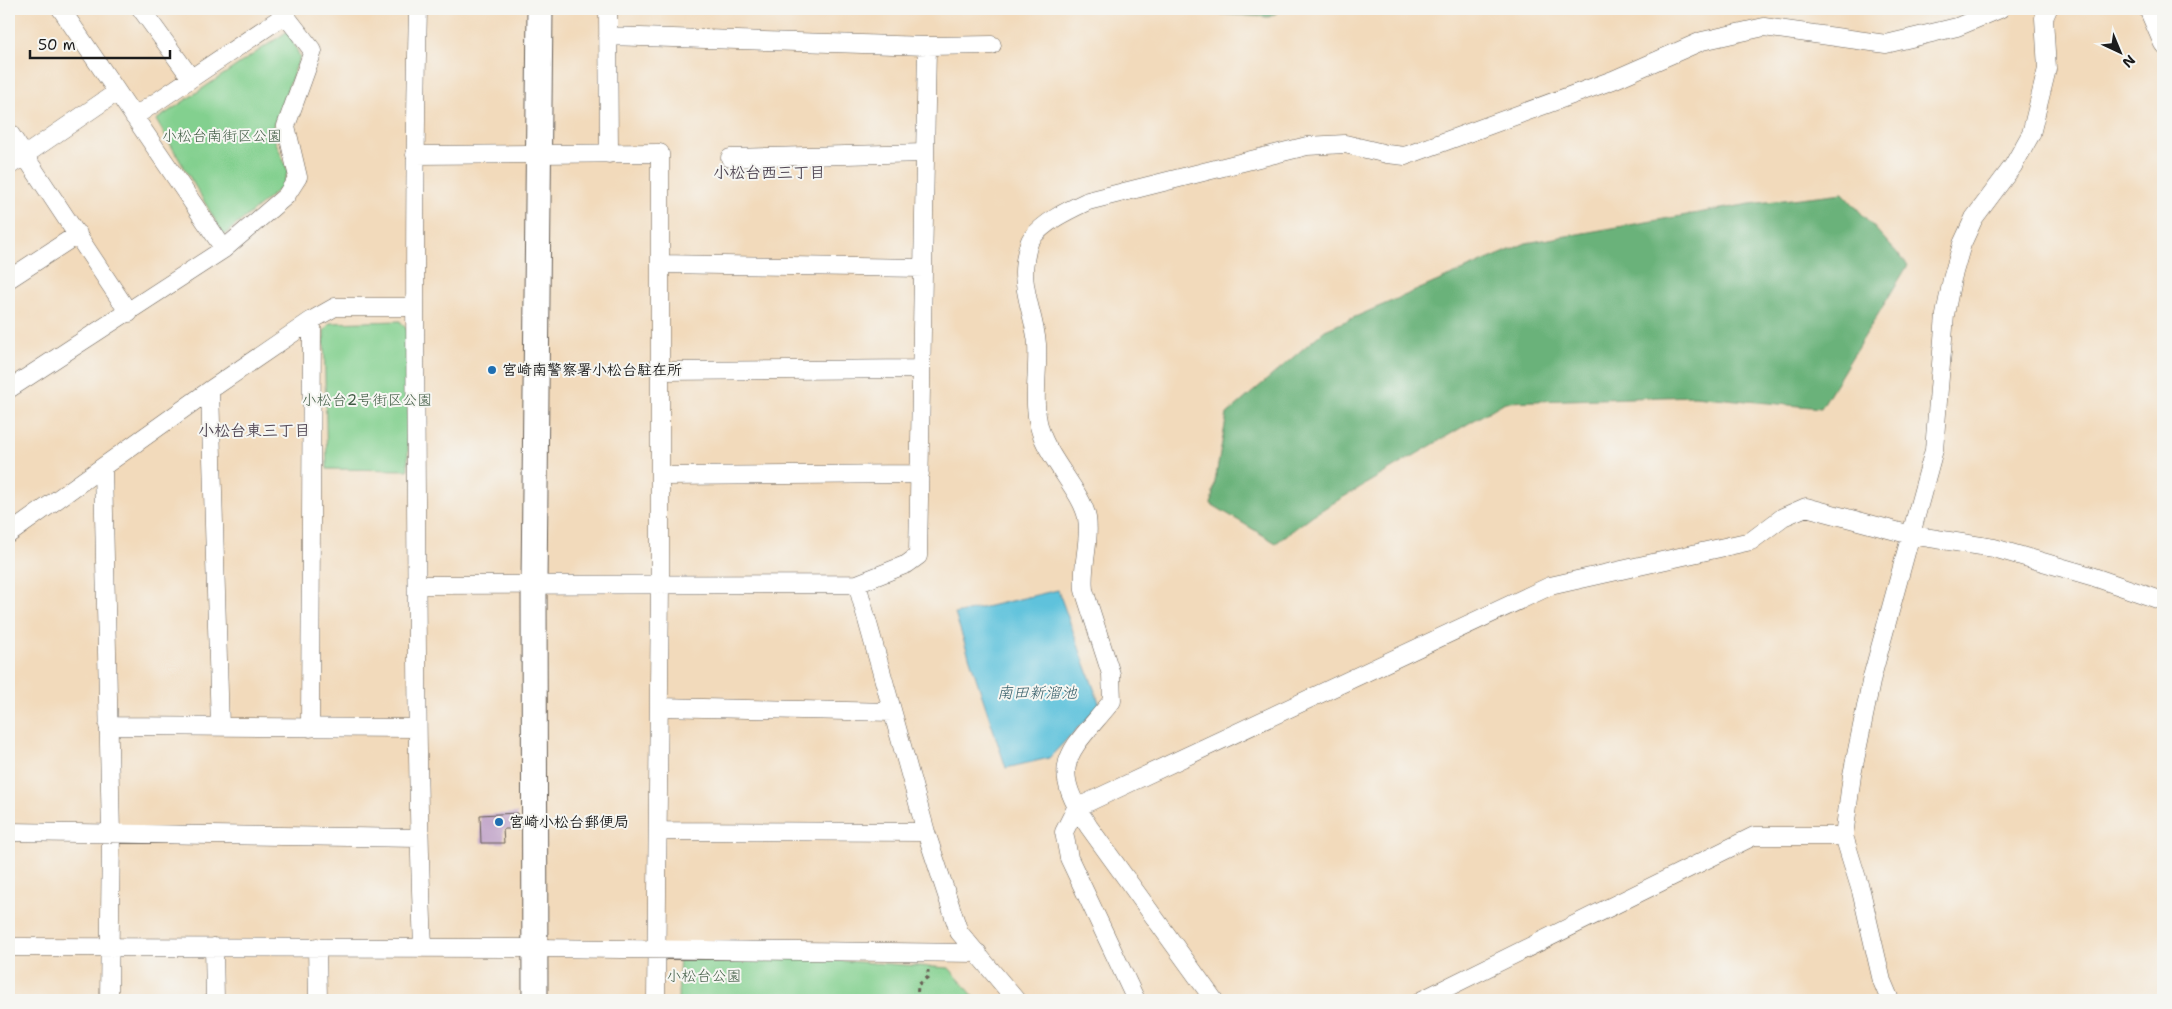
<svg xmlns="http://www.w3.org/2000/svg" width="2172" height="1009" viewBox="0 0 2172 1009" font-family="'Shantell Sans','Klee One',sans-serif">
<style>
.green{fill:#83d08f;stroke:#507656}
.forest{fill:#6ab27a;stroke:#43674b}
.water{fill:#5ec2dc;stroke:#3d6f7c}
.building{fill:#bfa1c7}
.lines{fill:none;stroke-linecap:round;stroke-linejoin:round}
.street-casing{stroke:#675e54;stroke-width:19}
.secondary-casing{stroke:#675e54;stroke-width:27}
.path{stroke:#675e54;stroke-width:3;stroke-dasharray:4 4;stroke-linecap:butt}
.street{stroke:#fff;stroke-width:18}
.secondary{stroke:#fff;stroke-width:25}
.poi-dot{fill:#1f6fb2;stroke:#f6f6f2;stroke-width:2}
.labels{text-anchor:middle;stroke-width:4;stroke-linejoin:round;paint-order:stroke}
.park-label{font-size:15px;fill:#405b44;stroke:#f6f6f2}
.poi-label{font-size:15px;font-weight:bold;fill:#1c1c1c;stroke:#f6f6f2;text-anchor:start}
.neighbourhood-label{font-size:16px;font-weight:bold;fill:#554b58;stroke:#f6f6f2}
.water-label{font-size:16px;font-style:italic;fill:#365e69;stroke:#f6f6f2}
</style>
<rect width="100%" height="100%" fill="#f6f6f2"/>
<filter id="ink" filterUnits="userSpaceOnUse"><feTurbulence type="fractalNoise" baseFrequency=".02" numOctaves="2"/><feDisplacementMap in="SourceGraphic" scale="10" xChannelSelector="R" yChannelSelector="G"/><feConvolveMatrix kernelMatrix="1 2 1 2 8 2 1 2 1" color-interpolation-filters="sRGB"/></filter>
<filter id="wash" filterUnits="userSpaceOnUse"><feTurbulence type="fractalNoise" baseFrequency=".0096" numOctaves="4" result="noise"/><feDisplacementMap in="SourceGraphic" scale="20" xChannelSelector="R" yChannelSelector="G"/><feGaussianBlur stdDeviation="1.12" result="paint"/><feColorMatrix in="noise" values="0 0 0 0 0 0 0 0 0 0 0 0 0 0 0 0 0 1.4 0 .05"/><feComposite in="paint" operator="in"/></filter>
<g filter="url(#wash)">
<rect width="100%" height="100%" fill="#f2dabb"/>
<path class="green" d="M288,31L300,57L271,131L288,171L282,187L224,235L156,120Z
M400,321L408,331V470L327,469L324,331L330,323Z
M680,950L949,968L977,1000H678Z"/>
<path class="forest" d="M1181,9H1284L1269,17L1180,12Z
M1843,193L1908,265L1821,408L1694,396L1505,402L1313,515L1276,543L1211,504L1227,414L1325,330L1526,243L1750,204Z"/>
<path class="water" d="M1058,590L1100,705L1049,758L1006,768L955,614Z"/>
<g id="blocks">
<path class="building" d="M517,813L518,829H503L504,843H481L480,815Z"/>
</g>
</g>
<g filter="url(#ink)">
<use href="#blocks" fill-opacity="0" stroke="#675e54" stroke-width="1"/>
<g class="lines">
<defs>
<path id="street" d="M61,9L224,249
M141,9L191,78
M418,9C414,172 415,336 416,499C417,649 417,798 423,947
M608,9L609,154
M2148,9L2163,44
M608,36L927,46L992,45
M9,132L129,313
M415,155L660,153V584L656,1000
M730,158L925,153
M9,166L117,92
M660,264L923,268
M9,279L78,234
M660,371L921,369
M9,389L224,249L286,196L298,177L286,126L313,51L285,15L134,117
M210,390L220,727
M103,468L111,835L109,1000
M660,476L920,474
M9,534L210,390L312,320L335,307H415
M857,584L926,832L959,932L1016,1000
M417,585L857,584L907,564L918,556L927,46
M659,707L892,712
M108,726L417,728
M310,728L312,320
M658,831L926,832
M9,832L419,838
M9,947L536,948L978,953
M214,947L215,1000
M317,947L318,1000
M1136,1000L1069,858L1064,832L1076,808L1550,586L1751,541L1783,517L1806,507L1911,535L1994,548L2091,576L2163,601
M1214,1000L1089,827C1046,762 1070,753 1112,701L1111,674L1084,590C1081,566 1091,541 1087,518C1083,495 1053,463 1043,438C1030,408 1039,375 1037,344C1035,320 1024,296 1024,272C1024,265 1027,245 1031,239C1045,221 1067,211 1088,201L1307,146L1345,144L1387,154L1405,156L1613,80L1702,41L1764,27L1886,44L1957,27L2000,9
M1422,1000L1754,836H1844
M1890,1000L1882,981L1861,891L1844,836L1852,775L1872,677L1934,450L1945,315L1952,279L1962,244L1974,218L2013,166L2031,134L2047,69L2044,18L2048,9"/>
<path id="secondary" d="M535,1000L534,584L540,9"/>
</defs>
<use href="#street" class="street-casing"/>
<use href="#secondary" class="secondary-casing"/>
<path class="path" d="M917,1000L918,985L928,977V970"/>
<use href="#street" class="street"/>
<use href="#secondary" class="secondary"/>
</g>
</g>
<g class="poi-dot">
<circle cx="492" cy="370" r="5"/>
<circle cx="499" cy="822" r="5"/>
</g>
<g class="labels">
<g class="park-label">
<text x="222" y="141">小松台南街区公園</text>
<text x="367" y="405">小松台2号街区公園</text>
<text x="704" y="981">小松台公園</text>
</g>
<g class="poi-label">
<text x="502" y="375">宮崎南警察署小松台駐在所</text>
<text x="509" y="827">宮崎小松台郵便局</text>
</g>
<g class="neighbourhood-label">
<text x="769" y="178">小松台西三丁目</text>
<text x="254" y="436">小松台東三丁目</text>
</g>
<g class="water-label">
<text x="1037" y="698">南田新溜池</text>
</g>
</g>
<rect width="2172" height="1009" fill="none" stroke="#f6f6f2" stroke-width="30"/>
<g transform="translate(2120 52) rotate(136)" stroke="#f6f6f2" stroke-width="4" paint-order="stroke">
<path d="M0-4L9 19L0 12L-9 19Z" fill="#1c1c1c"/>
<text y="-8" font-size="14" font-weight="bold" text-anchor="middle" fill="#1c1c1c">N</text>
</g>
<path d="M30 50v8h140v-8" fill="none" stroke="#1c1c1c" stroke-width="2.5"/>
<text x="38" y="50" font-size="15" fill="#1c1c1c" stroke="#f6f6f2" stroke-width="4" paint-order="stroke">50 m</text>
</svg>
